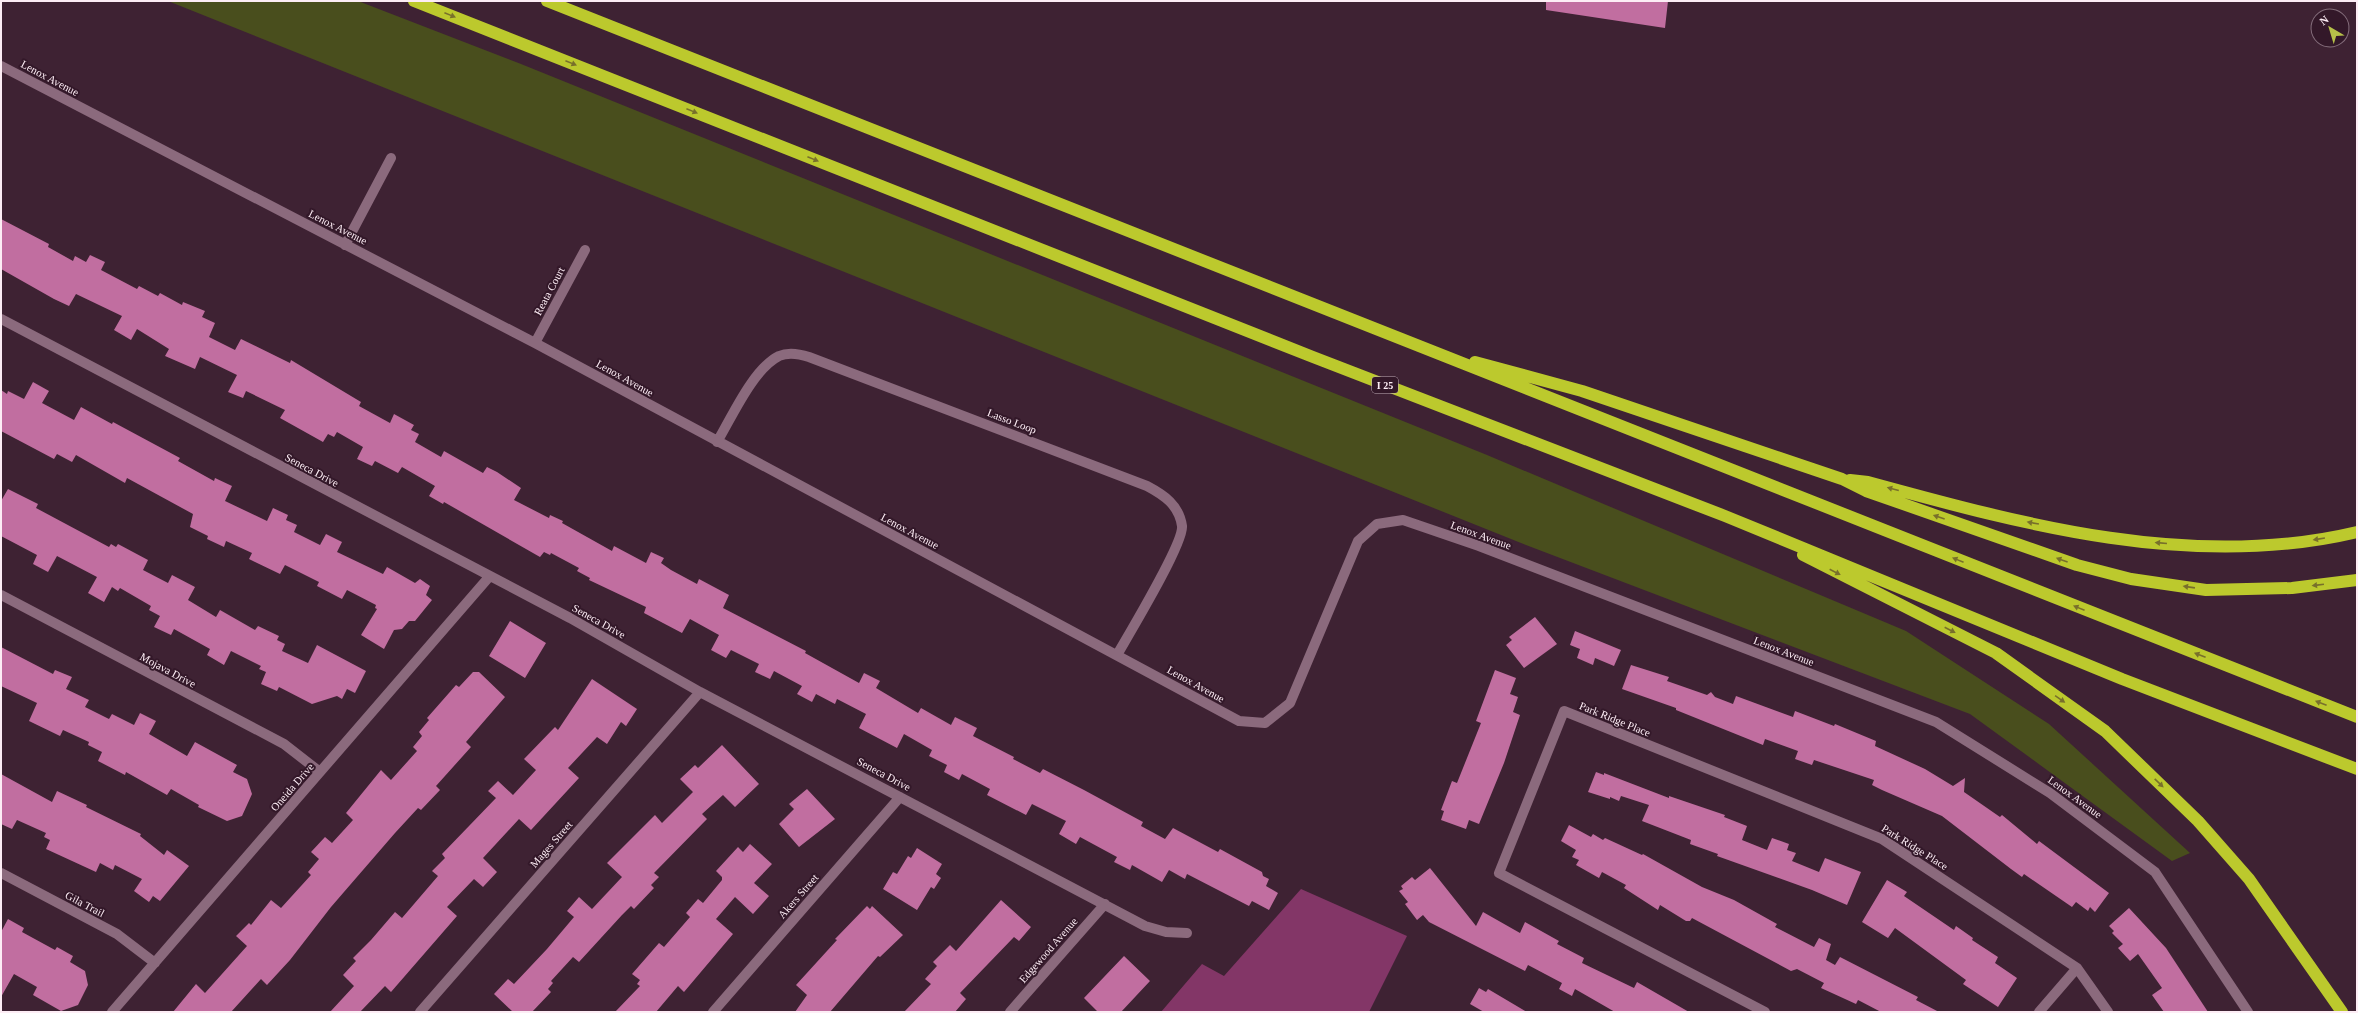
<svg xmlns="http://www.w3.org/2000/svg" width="2358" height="1013" viewBox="0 0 2358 1013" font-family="Georgia,serif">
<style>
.green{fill:#494e1d}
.water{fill:#833667}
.building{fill:#c16ea0}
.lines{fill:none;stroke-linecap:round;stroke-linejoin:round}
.minor{stroke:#8b6a7d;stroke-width:10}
.highway{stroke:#bcc92d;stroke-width:12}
.oneway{fill:#78702b}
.labels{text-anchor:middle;stroke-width:4;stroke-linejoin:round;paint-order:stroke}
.shield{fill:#331829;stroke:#c0adb8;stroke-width:1}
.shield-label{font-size:10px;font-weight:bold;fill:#fdedf5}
.street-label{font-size:11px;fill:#fdedf5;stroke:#331829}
</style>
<rect width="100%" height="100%" fill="#3e2233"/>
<path class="green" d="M168,1H358L521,64L1487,455L1906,631L2049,724L2190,853L2172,861L1970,714L1521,543Z"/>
<path class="water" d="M1301,889L1407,936L1369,1012H1161L1202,964L1224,976Z"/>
<path class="building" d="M1546,1H1668L1665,28L1546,10Z
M1,219L49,244L48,247L73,261L75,256L86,262L90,255L105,262L101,270L137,289L139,286L158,296L160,293L182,305L183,302L205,311L202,317L215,323L209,337L235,350L241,339L290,363L291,360L361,402L359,406L390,423L394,414L414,425L411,430L419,434L415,442L441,457L444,451L483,473L487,467L497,472L521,488L514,500L549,518L550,515L563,521L562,523L612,551L614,546L646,563L651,552L664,558L661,563L671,570L697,584L699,579L729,595L723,608L806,651L805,653L859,683L864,673L880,681L876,688L918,713L921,708L951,725L955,717L977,728L973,736L1014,757L1013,759L1040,773L1043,769L1084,790L1143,822L1141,826L1165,839L1173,828L1218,852L1220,849L1262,872L1263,876L1269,879L1266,886L1278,893L1269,910L1252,901L1249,906L1187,874L1185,879L1169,870L1162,882L1132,865L1130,870L1114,862L1117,857L1080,837L1076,844L1059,834L1066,821L1032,804L1026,815L987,795L990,789L962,774L959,780L944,772L947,765L929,756L932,750L904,734L897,748L859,728L866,714L837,699L835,704L816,694L812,702L797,694L802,686L774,671L770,679L755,672L759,664L731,650L726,658L711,650L719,635L690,619L682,633L644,613L646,607L589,580L590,578L577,571L579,568L551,553L550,555L544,552L540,557L444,502L443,504L429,496L435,486L402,467L398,473L375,461L372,466L357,459L363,447L337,432L334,437L328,434L323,442L280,418L285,410L246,391L243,398L228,392L237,375L200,357L195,369L165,356L169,349L137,329L131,340L114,330L122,316L76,294L69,306L54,299L1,269Z
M33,382L49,391L42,403L74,420L81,407L112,424L113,422L180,458L178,461L214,481L215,478L232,486L225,501L267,521L273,508L288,515L286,520L297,525L294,532L320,545L326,534L342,542L337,552L383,574L387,567L415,583L420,579L430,586L426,595L432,600L415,621H409L402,629L394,630L384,649L361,635L377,609L375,608L376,605L347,590L342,599L317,586L319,582L285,565L280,574L249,559L252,553L226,541L224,547L207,539L208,536L190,527L193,514L127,478L125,483L76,455L72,462L57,454L54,459L1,431V390L7,394L8,391L24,399Z
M8,489L38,504L36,508L109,547L111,544L116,547L118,544L148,560L143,570L168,583L172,575L195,587L188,600L216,617L220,610L255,630L258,626L279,636L277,640L285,644L282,651L308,663L317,645L366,671L355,693L347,689L342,699L337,696L312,704L279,687L277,691L261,684L266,672L259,669L261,666L231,651L224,665L207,655L210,649L174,629L171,635L154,627L160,616L149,610L151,606L120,588L118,591L112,587L104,602L88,593L97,577L57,556L48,572L33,564L37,555L1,536V501Z
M1535,617L1557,644L1524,668L1506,645L1512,640L1509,637Z
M510,621L546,643L525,678L489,656Z
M1575,631L1621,650L1614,666L1595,658L1593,665L1577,658L1580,649L1570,645Z
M1,647L53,674L55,670L72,677L66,689L89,700L85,707L109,719L112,714L134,725L140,713L156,721L149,734L187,756L195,742L237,765L233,772L247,779L252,794L242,816L227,821L198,807L199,805L171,789L167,795L126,772L125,775L98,761L102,752L88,745L89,742L63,730L60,736L29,721L37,703L1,686Z
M1631,665L1669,677L1667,681L1707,695L1711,692L1715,697L1733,704L1736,696L1793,717L1795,711L1834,726L1835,724L1876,741L1875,746L1925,769L1953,786L1965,778L1964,792L2000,817L2002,815L2037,844L2039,841L2109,893L2095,912L2090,907L2088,911L2076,902L2072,907L2024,874L2022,877L2011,869L1942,816L1882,790L1872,785L1874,780L1814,760L1812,765L1795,759L1798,751L1765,739L1763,745L1676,710V708L1622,689Z
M1495,670L1516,678L1510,694L1518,697L1513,712L1520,715L1504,763L1479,824L1469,820L1466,829L1441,820L1444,811L1441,810L1452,781L1457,783L1481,723L1476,721Z
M473,672H479L505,697L466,742L471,747L436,786L440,790L421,810L418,808L395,833L331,907L290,960L267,985L261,979L231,1012H173L196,984L205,993L230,965L247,946L236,936L249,923L251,925L271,900L281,908L311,875L308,872L319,859L311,852L325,837L332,843L353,820L346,813L381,770L391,780L417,751L413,747L422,736L419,732L429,720L427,718L456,685L459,687Z
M592,679L637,709L626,726L621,722L607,744L597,737L568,768L579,778L531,830L519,819L483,858L497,872L483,887L474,879L447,907L457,916L391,992L385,986L360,1012H330L354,986L343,975L356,961L353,958L371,940L395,912L402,918L438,876L432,871L445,858L442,854L496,798L488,791L498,781L513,795L536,770L524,759L555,727L558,730Z
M722,745L759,784L735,807L723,795L702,814L707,819L654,873L659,877L651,885L654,888L634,909L631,906L622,915L579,962L573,957L551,981L553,983L548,989L551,992L532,1012H513L494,994L508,979L514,984L547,949L574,917L567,911L579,897L592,909L622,877L607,863L655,815L662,823L693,792L680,779L695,765L698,768Z
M1596,772L1604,775V773L1669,798V796L1725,815L1724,817L1747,826L1742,840L1767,850L1772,838L1789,844L1787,850L1796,853L1792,861L1819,872L1825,858L1861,872L1847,905L1812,890L1717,856L1718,854L1690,844L1691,840L1642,821L1649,805L1621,796L1619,801L1610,797V799L1588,792Z
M1,774L52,802L57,791L87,805L86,807L141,834L140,836L164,855L167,850L189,866L160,901L153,896L149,902L134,891L142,879L115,865L113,870L100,863L96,872L46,849L50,840L44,837L46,833L17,820L12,829L1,824Z
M807,789L835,819L799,847L779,824L794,809L789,804Z
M1569,825L1591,837L1593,834L1603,840L1605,838L1642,855L1643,854L1702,887L1734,900L1777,924L1775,927L1814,947L1819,938L1831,944L1826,960L1835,965L1840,957L1918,997L1916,1000L1939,1012H1881L1858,1000L1856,1004L1821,988L1824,983L1797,969L1791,971L1692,918L1690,921H1686L1660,905L1658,910L1624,888L1626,885L1602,872L1599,878L1576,865L1579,860L1572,857L1576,850L1561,841Z
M750,844L772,864L754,883L769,896L753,914L735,897L716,919L733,934L684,992L678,986L656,1012H615L640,986L637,984L640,980L632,974L659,943L664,947L690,917L686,913L698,899L703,903L722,880V877L716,871L738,847L743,852Z
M917,848L942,864L936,874L941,878L934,889L931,887L917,910L883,889L893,872L897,874L908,856L911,858Z
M1430,868L1476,926L1483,912L1520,933L1525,922L1559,941L1557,944L1584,958L1582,963L1634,988L1637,982L1689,1012H1615L1575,989L1572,996L1559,989L1562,983L1528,965L1525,971L1429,922L1423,915L1417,920L1405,904L1408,902L1399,891L1403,889L1401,886L1412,877L1415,880Z
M1887,880L1907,892L1904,896L1954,930L1956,926L1973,938L1972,940L1998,957L1995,963L2017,978L1998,1007L1963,984L1966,980L1895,928L1888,938L1862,922Z
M1001,900L1031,927L1019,941L1014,937L960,993L966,999L955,1012H904L931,984L925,979L937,966L933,962L950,945L956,951Z
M867,906L870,909L872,906L903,935L880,957L878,956L830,1012H795L807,995L796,985L837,940L835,939Z
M2129,908L2166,948L2208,1012H2164L2152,995L2162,988L2138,954L2130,961L2118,948L2123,944L2112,933L2114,931L2109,926Z
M8,919L24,928L22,932L55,950L57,947L73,956L70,962L85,971L88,985L78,1005L61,1011L33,995L37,987L14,974L1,997V932Z
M1124,956L1150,981L1121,1012H1098L1084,998Z
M1479,988L1486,992L1488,989L1527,1012H1484L1470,1004Z"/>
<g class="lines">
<path class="minor" d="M1,66L535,343L1239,721L1265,723L1290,703L1358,541L1377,524L1403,520L1479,546L1936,722L2050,793L2155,872L2248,1012
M345,245L391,158
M1,319L570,618L700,692L1145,926L1166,932L1187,933
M535,343L585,250
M717,442C732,417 753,369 779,356C788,352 800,354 809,357L1147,486C1164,495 1179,505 1182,526C1184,543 1129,634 1117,655
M1,595L284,744L320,772
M1,873L117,934L155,963
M112,1012L489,577
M420,1012L700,692
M713,1012L900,797
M1010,1012L1105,904
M1765,1012L1499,873L1564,711L1882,839L2077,968L2108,1012
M2039,1012L2077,968"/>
<path class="highway" d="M414,1L1313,357L1725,516L2122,679L2357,769
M547,1L2357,717
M1475,362L1582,391L1842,479L1866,491L2077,565L2131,579L2206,590L2292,588L2357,580
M1850,480L1868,482C2025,525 2193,571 2357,532
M1803,555L1996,653L2105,731L2198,821L2249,879L2342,1012"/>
</g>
<defs><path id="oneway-solid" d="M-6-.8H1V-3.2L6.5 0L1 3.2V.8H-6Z"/></defs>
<g class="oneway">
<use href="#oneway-solid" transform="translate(450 15) rotate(22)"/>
<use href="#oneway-solid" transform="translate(571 63) rotate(22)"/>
<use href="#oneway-solid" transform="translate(692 111) rotate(22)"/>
<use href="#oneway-solid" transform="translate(813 159) rotate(22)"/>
<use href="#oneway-solid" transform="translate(1893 489) rotate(-165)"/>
<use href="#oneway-solid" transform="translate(1939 517) rotate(-161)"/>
<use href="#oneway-solid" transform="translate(2033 523) rotate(-170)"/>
<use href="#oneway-solid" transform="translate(2319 539) rotate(171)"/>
<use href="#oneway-solid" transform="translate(2161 543) rotate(-175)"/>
<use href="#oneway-solid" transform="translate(1958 560) rotate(-158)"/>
<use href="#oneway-solid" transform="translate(2062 560) rotate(-160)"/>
<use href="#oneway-solid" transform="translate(1835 572) rotate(27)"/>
<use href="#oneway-solid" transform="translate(2318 585) rotate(173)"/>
<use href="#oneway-solid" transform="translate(2189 587) rotate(-172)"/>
<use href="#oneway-solid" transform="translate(2079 608) rotate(-158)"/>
<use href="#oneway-solid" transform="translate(1950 630) rotate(27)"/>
<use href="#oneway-solid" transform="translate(2200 655) rotate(-159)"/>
<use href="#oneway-solid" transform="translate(2060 699) rotate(35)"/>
<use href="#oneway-solid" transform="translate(2321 703) rotate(-159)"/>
<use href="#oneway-solid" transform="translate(2159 783) rotate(44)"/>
</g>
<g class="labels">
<rect class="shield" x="1372" y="377" width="26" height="16" rx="3"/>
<g class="shield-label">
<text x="1385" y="389">I 25</text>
</g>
<g class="street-label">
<text transform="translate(50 78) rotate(28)" y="4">Lenox Avenue</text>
<text transform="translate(338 227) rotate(27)" y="4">Lenox Avenue</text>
<text transform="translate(549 291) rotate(-62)" y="4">Reata Court</text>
<text transform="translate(625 378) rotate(29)" y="4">Lenox Avenue</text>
<text transform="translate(1012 421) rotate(21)" y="4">Lasso Loop</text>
<text transform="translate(312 470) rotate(28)" y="4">Seneca Drive</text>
<text transform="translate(910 531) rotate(28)" y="4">Lenox Avenue</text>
<text transform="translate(1481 535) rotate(20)" y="4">Lenox Avenue</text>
<text transform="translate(599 621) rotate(29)" y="4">Seneca Drive</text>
<text transform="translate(1784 651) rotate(21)" y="4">Lenox Avenue</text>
<text transform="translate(168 670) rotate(28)" y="4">Mojava Drive</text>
<text transform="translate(1196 684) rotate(29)" y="4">Lenox Avenue</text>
<text transform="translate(1615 719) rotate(22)" y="4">Park Ridge Place</text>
<text transform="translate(884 774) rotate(28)" y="4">Seneca Drive</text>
<text transform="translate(292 787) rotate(-49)" y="4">Oneida Drive</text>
<text transform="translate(2075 797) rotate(36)" y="4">Lenox Avenue</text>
<text transform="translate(551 844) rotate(-49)" y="4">Mages Street</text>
<text transform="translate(1915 847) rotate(32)" y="4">Park Ridge Place</text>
<text transform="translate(798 896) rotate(-49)" y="4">Akers Street</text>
<text transform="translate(85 904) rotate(28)" y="4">Gila Trail</text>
<text transform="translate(1048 950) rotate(-49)" y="4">Edgewood Avenue</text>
</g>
</g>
<rect width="2358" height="1013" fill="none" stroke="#fdedf5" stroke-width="4"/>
<g transform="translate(2330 28) rotate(322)"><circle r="19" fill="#331829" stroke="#846d7b"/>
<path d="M0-3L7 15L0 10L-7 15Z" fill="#b6c149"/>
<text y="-6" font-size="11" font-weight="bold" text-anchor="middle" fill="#fdedf5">N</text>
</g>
</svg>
